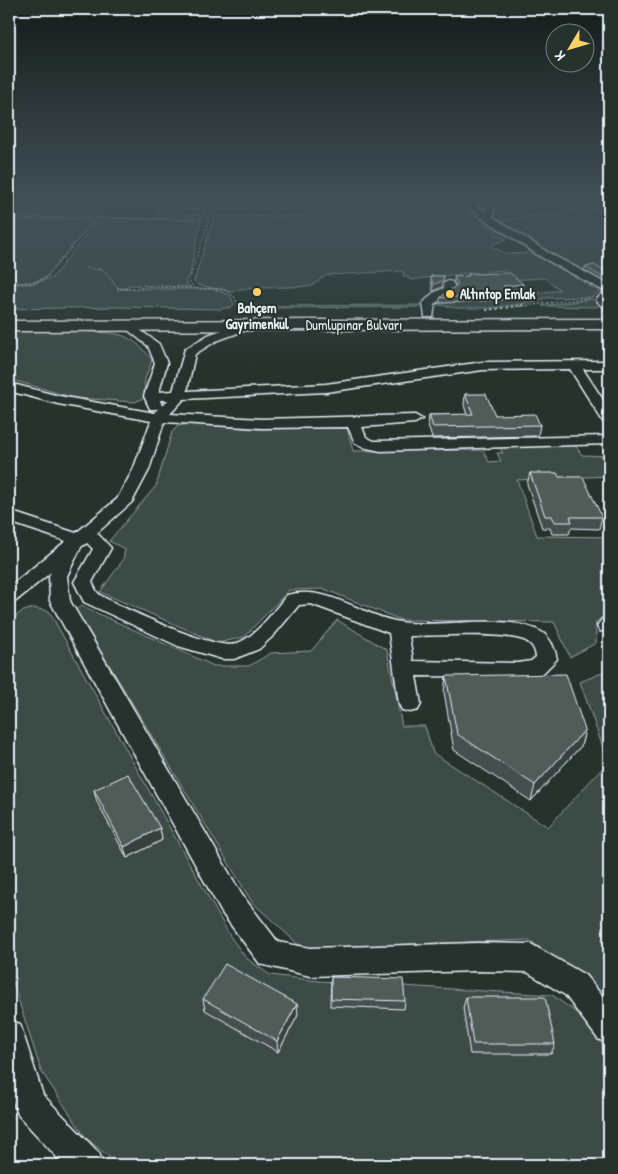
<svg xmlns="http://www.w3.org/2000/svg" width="618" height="1174" viewBox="0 0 618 1174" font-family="'Patrick Hand',sans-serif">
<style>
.built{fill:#333f3a}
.green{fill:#3e4b47;stroke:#939ea0}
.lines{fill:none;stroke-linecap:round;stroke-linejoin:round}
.minor-casing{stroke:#e8f1f8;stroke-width:3}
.highway-casing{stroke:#e8f1f8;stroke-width:3}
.path-far1{stroke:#e8f1f8;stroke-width:1;stroke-dasharray:2 2;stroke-linecap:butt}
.path{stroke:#e8f1f8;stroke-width:2;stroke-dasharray:2.5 2.5;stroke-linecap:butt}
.minor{fill:#26332d;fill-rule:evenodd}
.highway{fill:#26332d;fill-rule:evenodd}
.wall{fill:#454f4d;stroke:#e8f1f8}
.shaded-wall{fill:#38403e;stroke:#e8f1f8}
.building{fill:#505c59;stroke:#e8f1f8}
.poi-dot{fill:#ffd166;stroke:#26332d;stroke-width:2}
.labels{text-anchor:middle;stroke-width:4;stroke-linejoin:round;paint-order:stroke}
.far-poi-label{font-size:14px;font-weight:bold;fill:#e8f1f8;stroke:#26332d;text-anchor:start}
.far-street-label{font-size:14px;fill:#e8f1f8;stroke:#26332d}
</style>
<rect width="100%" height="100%" fill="#26332d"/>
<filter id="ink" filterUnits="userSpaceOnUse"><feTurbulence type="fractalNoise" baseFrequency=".02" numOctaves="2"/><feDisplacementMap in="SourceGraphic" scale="10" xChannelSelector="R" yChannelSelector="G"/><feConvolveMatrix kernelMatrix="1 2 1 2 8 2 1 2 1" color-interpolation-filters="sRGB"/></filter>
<g filter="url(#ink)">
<path class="built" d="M40,201H209L197,209L31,204Z
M430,201H609V209L480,221L461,208L423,210Z"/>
<path class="green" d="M9,201H40L33,204L101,205L102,207L95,217H9Z
M209,201H221L220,204L204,208L206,213L204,215L156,216L158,207L197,209Z
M312,201H430L424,209L461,208L496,231V234L507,239L491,245L492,247L507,254L530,253L594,284L589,286L600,291L592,297L545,298L535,302L489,308H456L434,304L512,299L527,294L560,290L545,278L507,280L508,274L504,270L486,272L489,274L480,276L476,272L410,280L408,277H404L403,271L326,275L312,286L240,289L232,292L198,285L194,281L214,217L305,216Z
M609,209V279C576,282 525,239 498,221L554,213Z
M99,218L201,220L190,274L185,282L191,287L128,285L126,288L117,289H213L230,295L234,304L232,307L220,309L117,307L9,309V284H31L52,278Z
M85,219L93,221L46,277L34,282L9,283V220Z
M592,299L600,301L602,305L595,307L542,306Z
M420,303H427L419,307L257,308L252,306L421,305Z
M77,331C113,334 128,328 152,360L145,379L144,398L135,402L75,398L9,379V332Z
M189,424L256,429L347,428L353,451L483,450L489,462L501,461L497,453H503L499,447L574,444L582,455L609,456V476L517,480L537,536L609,537V613L596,622V643L570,657L554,622L401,620L324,589L289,590L244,637L218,643L100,592L123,560L125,549L109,541L156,486L172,432L178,426Z
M81,606L214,666H249L271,653L311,651L337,620L387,650L402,726H425L433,753L548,827L608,762L580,682L609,670V998L529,940L302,948L252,902L76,610Z
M33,608L49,611L230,936L246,958L270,975L319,981L552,995L577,1013L609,1053V1165H119L86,1138L41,1071L9,970V622L21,612Z"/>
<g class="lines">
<defs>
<path id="minor" d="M467,201H475V204L485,212L489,201H497L493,217L549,253L609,285V310L605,309L596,300L604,291L541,257L472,211L466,205Z
M448,281L452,282L456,289L435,304L433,317H425L423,303L433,293L444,288L443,284Z
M129,322L159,344L167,363L159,392L173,391L185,349L208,335L245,322L251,326L249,329L216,341L195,354L187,391L326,384L483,362L609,361V369H583L609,409V424L604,423L570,369L483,370L326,392L184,399L170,414L262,419L415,415L422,419L415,423L362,427L366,437L374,441L609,436V444L381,451L366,448L355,443L348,427L262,428L164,422L149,470L132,502L97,533L111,548L92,582C94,586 96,592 100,595C119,607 216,651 235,644C257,637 273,611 287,595C327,584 362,616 400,622C439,629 508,611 543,633C551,639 555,649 557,659L543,673L536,675L518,677L416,676L421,704L418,710L410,712L402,710L399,704L389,633L311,604L299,605L274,635L259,649L234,659H222L178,646L84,602L74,582L93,549L87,543L81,547L67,576L70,601L242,895L278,942L310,948L477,943L531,944L585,975L609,1004V1043L598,1039L565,995L527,972L477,971L310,976L260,964L222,913L50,601L49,576L51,572L16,601L9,603V587L66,541L9,522V511L76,533L117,499L133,470L151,421L58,404L9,391V383L59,396L155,413L158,409H150L144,396L155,363L148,346L123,326ZM160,400H168L162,406ZM409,636C435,636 504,631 526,641C533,645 535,650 536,657L531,661L518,663L413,661Z
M609,617V632L600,631L597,626L602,619Z
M9,1020L20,1024L43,1095L99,1153L104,1165H64L19,1116L14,1105L9,1087Z"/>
<path id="highway" d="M609,319V329L9,331V321Z"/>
</defs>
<use href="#minor" class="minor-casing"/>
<use href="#highway" class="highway-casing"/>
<path class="path-far1" d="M215,206L291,208L299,203
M346,212L351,201
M9,218H209
M85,268L103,270L117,287L123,289L149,287L223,289L234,296L239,307
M9,283H29L45,279L102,212L105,203L129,201
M193,286L189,281L215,201
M515,307L589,298"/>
<path class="path" d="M239,305L240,314
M486,310L525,305"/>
<use href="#minor" class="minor"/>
<use href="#highway" class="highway"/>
</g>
<path class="wall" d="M448,201H467L464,204L448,202Z
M585,267L609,274V284L584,270Z
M468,274L523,284L522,289L509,290L515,294L514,299L440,303V298L456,286L454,282V277L468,276Z
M431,276H444L442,287L433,291L431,282Z
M465,394L495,415L540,425L538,436L432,438L428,426L429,415H467L464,405Z
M530,473L559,477L602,517L599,529L571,528L569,534H552L550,528H542L527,484Z
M446,676L585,730L581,746L531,801L454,750L444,692Z
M94,790L160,828L162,840L127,858L97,802Z
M331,977L405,1001L404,1009L330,1006Z
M466,997L555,1044L551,1054H470L463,1008Z
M203,999L298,1015L278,1052L205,1010Z"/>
<path class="shaded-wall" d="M444,276L442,287L433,291V285Z
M523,284L522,289L503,291V286Z
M585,730L581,746L531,801L535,785Z
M160,828L162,840L127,858L124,847Z
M297,1004L298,1015L278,1052L277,1041Z
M9,1109L12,1119L9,1121Z"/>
<path class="building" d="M594,265L609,274V281L585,267Z
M510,273L523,284L503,286L515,294L440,298L458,284L454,277L469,276L468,274Z
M431,276H444L442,281L433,285Z
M465,394H486L495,415L535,414L540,425L433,427L429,415L473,414Z
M530,473H557L559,477H583L602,517H570L572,522H555L552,516H545Z
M566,674L585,730L535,785L457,734L446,676Z
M128,774L160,828L124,847L94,790Z
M225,964L297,1004L277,1041L203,999Z
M331,977L403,979L405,1001L331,999Z
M466,997H545L555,1044H473Z"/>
</g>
<linearGradient id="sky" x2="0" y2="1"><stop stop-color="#151c19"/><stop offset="0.55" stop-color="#415057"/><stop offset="1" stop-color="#415057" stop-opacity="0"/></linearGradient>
<rect width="618" height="365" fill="url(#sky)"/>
<g class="poi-dot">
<circle cx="257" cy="292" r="5"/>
<circle cx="450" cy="294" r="5"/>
</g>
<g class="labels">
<g class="far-poi-label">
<text x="460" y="299">Altıntop Emlak</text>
<text x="257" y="313" text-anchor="middle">Bahçem<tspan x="257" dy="16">Gayrimenkul</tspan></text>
</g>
<g class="far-street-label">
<text x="354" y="330">Dumlupınar Bulvarı</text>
</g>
</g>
<rect width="618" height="1174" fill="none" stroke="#26332d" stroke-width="30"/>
<rect x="15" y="15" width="588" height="1144" fill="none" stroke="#e8f1f8" stroke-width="2" filter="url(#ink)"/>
<g transform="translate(570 48) rotate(232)"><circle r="24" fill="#26332d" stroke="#747f7e"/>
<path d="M0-4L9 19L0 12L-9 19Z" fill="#ffd166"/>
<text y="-8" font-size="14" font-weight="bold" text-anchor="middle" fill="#e8f1f8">K</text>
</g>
</svg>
